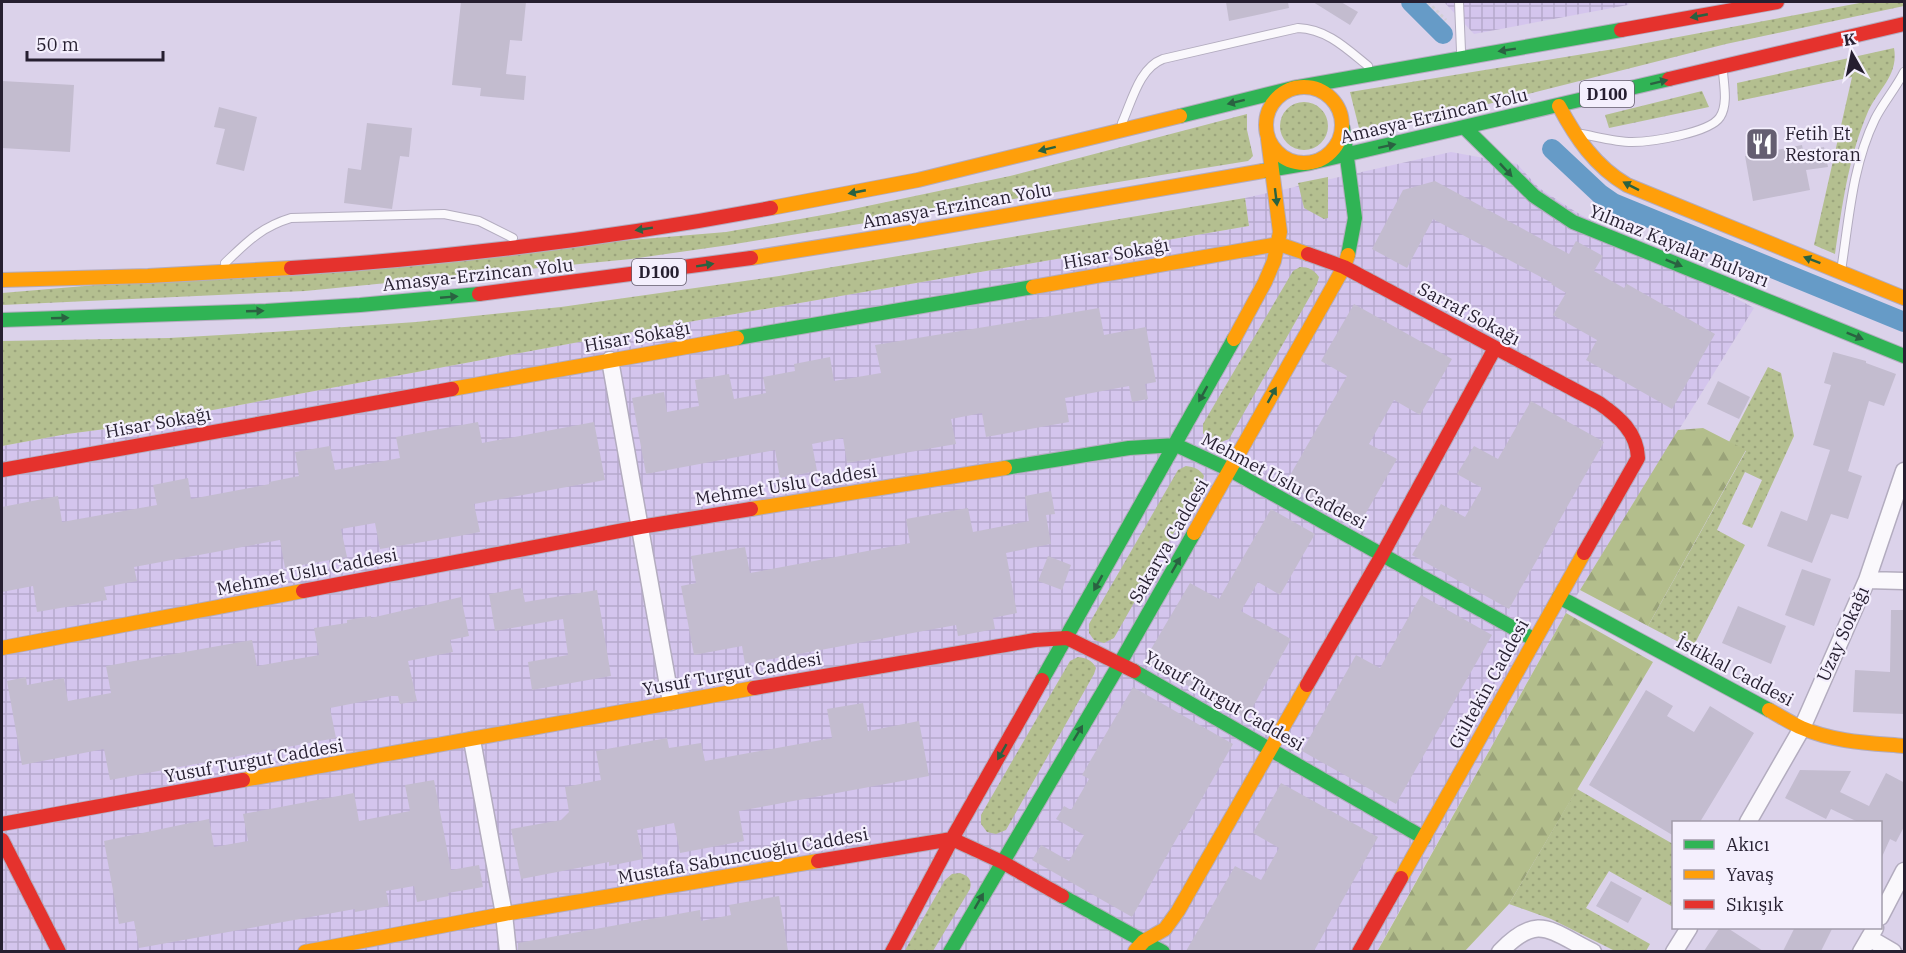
<svg xmlns="http://www.w3.org/2000/svg" width="1906" height="953" viewBox="0 0 1906 953" font-family="'IBM Plex Serif',serif">
<style>
.industrial{fill:url(#industrial-grid)}
.grass{fill:url(#grass-dots)}
.forest{fill:url(#forest-firs)}
.lines{fill:none;stroke-linecap:round;stroke-linejoin:round}
.canal{stroke:#669bc7;stroke-width:20}
.building{fill:#c3bccf}
.lane-casing{stroke:#b3acbf;stroke-width:10}
.street-casing{stroke:#b3acbf;stroke-width:19}
.fast-casing{stroke:#b3acbf;stroke-width:16}
.slow-casing{stroke:#b3acbf;stroke-width:16}
.jam-casing{stroke:#b3acbf;stroke-width:16}
.path{stroke:#d2cfd6;stroke-width:3;stroke-dasharray:3 3;stroke-linecap:butt}
.lane{stroke:#faf8fc;stroke-width:8}
.street{stroke:#faf8fc;stroke-width:16}
.fast{stroke:#30b455;stroke-width:14}
.slow{stroke:#ff9f0a;stroke-width:14}
.jam{stroke:#e5322d;stroke-width:14}
.oneway{fill:#2a6241}
.labels{text-anchor:middle;stroke-width:4.5;stroke-linejoin:round;paint-order:stroke}
.shield{fill:#f4effd;stroke:#645d6e;stroke-width:1.5}
.shield-label{font-size:16px;font-weight:bold;fill:#261f30}
.street-label{font-size:18px;fill:#261f30;stroke:#f4effd}
.poi-label{font-size:18px;fill:#261f30;stroke:#f4effd;text-anchor:start}
</style>
<defs>
<pattern id="industrial-grid" width="8" height="8" patternUnits="userSpaceOnUse" patternTransform="scale(1.5)"><rect width="8" height="8" fill="#d4c5ed"/><path d="M0 4h8M4 0v8" fill="none" stroke="#b6a9cc"/></pattern>
<pattern id="grass-dots" width="8" height="8" patternUnits="userSpaceOnUse" patternTransform="scale(1.5)"><rect width="8" height="8" fill="#b4bf90"/><path d="M2 2h.1M6 6h.1" fill="none" stroke="#9ba47c" stroke-width="1.8" stroke-linecap="round"/></pattern>
<pattern id="forest-firs" width="22" height="20" patternUnits="userSpaceOnUse" patternTransform="scale(1.5)"><rect width="22" height="20" fill="#b3be8c"/><path d="M5 1l3.5 6h-7zM16 11l3.5 6h-7z" fill="#9aa379"/></pattern>
</defs>
<rect width="100%" height="100%" fill="#dbd2ea"/>
<path class="industrial" d="M1444,2H1629L1628,5L1474,34Z
M1451,152L1517,164L1539,188L1576,212L1754,308L1566,613L1377,951L2,952V446L67,434L121,427L665,326L1249,226L1245,198Z"/>
<path class="grass" d="M1865,2H1904V6L1726,44L1361,136L1350,92L1614,49Z
M1894,48C1899,76 1877,90 1867,114C1848,159 1842,207 1835,254L1814,245L1852,77L1738,101L1737,83Z
M1702,91L1709,107L1609,128L1605,115Z
M1280 126a24 24 0 1 1 48 0a24 24 0 1 1-48 0Z
M1247,114V130L1253,156L1248,161L729,245L631,259L305,291L2,305V293L726,232L834,213L1010,176Z
M1328,177V218L1324,219L1304,208L1298,183Z
M1245,198L1249,226L665,326L121,427L67,434L2,446V341L169,338L273,332L416,322L561,307L779,276Z
M1300,267C1309,267 1314,270 1319,277L1317,284L1229,439L1219,443L1209,441L1203,433V424L1293,271Z
M1768,367L1781,373L1794,436L1752,528L1742,524L1762,480L1745,472L1717,530L1745,545L1692,649L1648,626L1746,451L1729,442Z
M1186,466C1194,467 1200,469 1204,476L1202,483L1114,638L1104,643L1094,640L1089,633V624L1178,470Z
M1078,657C1086,658 1092,660 1096,668L1094,674L1006,830L996,834L987,832L981,824V815L1070,661Z
M1577,789L1673,844V907L1609,871L1586,908L1650,944L1646,951H1615L1551,919L1509,904Z
M960,873C969,876 972,880 970,889L933,951L904,952L945,880L952,874Z"/>
<path class="forest" d="M1703,428L1746,450L1648,626L1580,590L1678,430Z
M1566,613L1653,662L1509,904L1465,951L1377,952Z"/>
<g class="lines">
<path class="canal" d="M1411,2L1443,34
M1552,149L1600,194L1613,203L1904,322"/>
</g>
<path class="building" d="M461,2H526L522,41L510,40L506,74L526,76L524,100L480,96L481,88L452,85Z
M1226,2H1288L1289,8L1229,21Z
M1313,2H1341L1358,12L1350,25Z
M2,81L74,85L70,152L2,148Z
M219,107L257,117L244,171L216,164L225,129L214,127Z
M367,123L412,128L409,157L400,156L392,209L344,203L348,168L361,170Z
M1802,145L1803,150L1824,147L1828,167L1806,170L1810,190L1753,201L1745,156Z
M1435,181L1569,254L1576,241L1603,256L1594,271L1624,288L1627,284L1715,334L1672,409L1586,360L1597,340L1553,315L1566,293L1551,284L1552,283L1433,219L1407,268L1372,249L1403,190Z
M1354,304L1452,359L1420,415L1394,400L1369,444L1397,459L1359,525L1285,484L1347,376L1321,361Z
M1099,308L1104,335L1146,327L1156,382L1145,384L1148,399L1132,402L1129,386L1065,398L1069,422L986,437L982,413L951,419L956,444L847,463L843,438L812,444L817,471L780,478L775,450L646,474L632,398L664,392L667,412L699,406L695,380L729,374L734,399L766,393L763,377L795,371L794,364L830,357L834,381L881,373L875,345Z
M1833,352L1866,361V363L1896,374L1884,406L1869,401L1848,471L1862,476L1848,519L1831,514L1812,563L1767,546L1781,511L1807,521L1830,450L1813,445L1831,385L1824,383Z
M1718,381L1750,397L1739,419L1707,404Z
M1531,401L1604,442L1509,609L1412,555L1441,504L1465,517L1482,488L1457,474L1474,446L1498,459Z
M478,422L482,443L594,422L605,480L474,504L480,532L459,536L380,549L375,523L341,529L347,557L285,568L280,540L134,567L137,581L104,587L107,600L37,612L33,586L2,592V507L58,496L62,522L157,505L153,485L188,478L191,499L270,484L269,482L299,476L295,452L330,446L335,470L400,458L396,437Z
M1051,491L1055,514L1046,515L1051,544L1006,553L1017,613L993,618L995,629L958,636L956,625L745,664L742,646L694,655L681,586L696,583L691,556L745,547L750,573L910,543L906,519L968,508L973,532L1029,521L1025,496Z
M1271,509L1315,534L1280,595L1258,582L1241,611L1291,639L1246,719L1144,661L1190,583L1219,599Z
M1048,556L1071,565L1062,590L1038,581Z
M1802,569L1831,579L1814,626L1785,615Z
M522,588L525,602L597,590L611,676L532,690L528,662L568,655L563,619L495,631L489,594Z
M1421,595L1492,635L1396,804L1302,751L1356,655L1380,668Z
M461,597L469,636L450,640L453,652L408,661L417,701L400,704L398,696H391L330,708L336,738L110,780L104,749L22,765L7,681L26,677L27,685L64,678L68,701L111,693L106,666L252,640L257,666L319,655L314,628L347,623V620L371,616V618Z
M1738,606L1786,626L1771,664L1722,643Z
M1891,610H1905V714L1853,712L1855,670L1890,672Z
M1133,687L1233,744L1184,830L1182,829L1132,917L1032,860L1041,845L1069,861L1084,835L1056,819L1064,806L1071,810L1089,779L1082,775Z
M1646,690L1673,706L1667,716L1694,732L1710,706L1754,733L1700,822H1674V836L1589,785Z
M863,703L868,731L919,721L929,776L739,811L744,841L680,853L674,823L637,830L643,859L609,866V862L521,879L511,829L561,820L569,812L565,787L601,780L596,751L667,738L669,748L701,743L705,761L832,738L827,709Z
M1800,770L1851,771L1840,792L1869,806L1886,773L1905,783V825L1896,842L1890,839L1881,859V822H1858L1831,809L1826,819L1785,798Z
M434,780L451,870L479,865L483,887L448,893L449,896L417,902L414,886L386,891L389,906L355,912V909L139,948L134,921L119,924L104,841L209,819L214,847L248,841L243,814L354,793L359,821L410,811L405,785Z
M1281,783L1378,837L1314,951H1186L1235,866L1261,880L1279,848L1253,833Z
M1611,881L1642,898L1628,923L1596,906Z
M779,896L788,951H518V943L700,910L701,921L731,915L729,905Z
M1720,927H1726L1763,951H1704Z
M1795,927H1833L1821,951H1783Z"/>
<g class="lines">
<defs>
<path id="lane" d="M1459,2L1461,51
M1122,123C1132,101 1139,68 1163,59L1298,28C1327,29 1347,49 1368,66
M1582,134C1598,137 1616,142 1632,142C1651,142 1710,133 1720,117C1728,105 1724,85 1723,72
M225,263C247,242 261,227 291,218L444,214L479,221L513,238
M1841,271C1849,220 1852,166 1875,119C1883,103 1896,88 1904,72"/>
<path id="street" d="M610,360L671,702
M1867,580L1904,581
M472,740L504,914L508,952
M1748,822L1802,728L1867,580L1904,471
M1880,917L1904,871
M1869,938L1893,952
M1500,952C1538,912 1550,931 1593,952
M1674,952L1689,928
M1861,952L1875,928"/>
<path id="fast" d="M1180,116L1293,88L1621,30
M1343,128L1355,218L1348,255
M1465,128L1534,196L1573,222L1904,356
M1263,171L1310,163L1669,79
M2,320L266,311L360,305L479,294
M737,338L1033,287
M1005,468L1129,448L1176,445L1230,470L1535,640
M1559,597L1769,710
M1134,671L1424,838
M1042,680L1234,339
M1062,896L1163,952
M950,952L1120,663L1194,533"/>
<path id="slow" d="M1266 125a38 38 0 1 1 76 0a38 38 0 1 1-76 0Z
M1559,106C1576,138 1595,166 1627,185L1904,298
M771,208L918,180L1180,116
M751,258L912,232L1263,171
M2,280L148,276L291,268
M1033,287L1279,244L1308,254
M1234,339L1265,282L1274,261L1280,232L1268,139
M452,389L737,338
M751,509L1005,468
M1194,533L1344,267L1348,255
M2,648L303,591
M1769,710C1780,716 1791,723 1802,728C1834,742 1870,743 1904,746
M243,780L754,688
M1401,878L1584,553
M1135,951L1144,941L1165,929L1178,911L1307,685
M305,952L504,914L818,861"/>
<path id="jam" d="M1621,30L1777,2
M1669,79L1904,24
M1308,254L1344,267L1599,403C1619,417 1637,432 1638,458L1584,553
M291,268C452,258 612,238 771,208
M479,294L751,258
M2,470L452,389
M303,591L640,527L751,509
M1307,685L1382,555L1495,348
M754,688L1035,640L1067,638L1134,671
M2,824L243,780
M2,840L59,952
M818,861L952,839L1002,862L1062,896
M892,952L952,839L1042,680
M1359,952L1401,878"/>
</defs>
<use href="#lane" class="lane-casing"/>
<use href="#street" class="street-casing"/>
<use href="#fast" class="fast-casing"/>
<use href="#slow" class="slow-casing"/>
<use href="#jam" class="jam-casing"/>
<path class="path" d="M1428,2L1446,20"/>
<use href="#lane" class="lane"/>
<use href="#street" class="street"/>
<use href="#fast" class="fast"/>
<use href="#slow" class="slow"/>
<use href="#jam" class="jam"/>
</g>
<defs><path id="oneway-solid" d="M-6-.8H1V-3.2L6.5 0L1 3.2V.8H-6Z" transform="scale(1.5)"/></defs>
<g class="oneway">
<use href="#oneway-solid" transform="translate(1699 16) rotate(169)"/>
<use href="#oneway-solid" transform="translate(1507 50) rotate(171)"/>
<use href="#oneway-solid" transform="translate(1659 82) rotate(-14)"/>
<use href="#oneway-solid" transform="translate(1236 102) rotate(166)"/>
<use href="#oneway-solid" transform="translate(1387 146) rotate(-12)"/>
<use href="#oneway-solid" transform="translate(1047 149) rotate(166)"/>
<use href="#oneway-solid" transform="translate(1506 170) rotate(47)"/>
<use href="#oneway-solid" transform="translate(1631 186) rotate(-153)"/>
<use href="#oneway-solid" transform="translate(857 192) rotate(169)"/>
<use href="#oneway-solid" transform="translate(1276 197) rotate(83)"/>
<use href="#oneway-solid" transform="translate(644 229) rotate(171)"/>
<use href="#oneway-solid" transform="translate(1812 260) rotate(-159)"/>
<use href="#oneway-solid" transform="translate(1674 263) rotate(22)"/>
<use href="#oneway-solid" transform="translate(705 265) rotate(-9)"/>
<use href="#oneway-solid" transform="translate(449 297) rotate(-5)"/>
<use href="#oneway-solid" transform="translate(255 311) rotate(-2)"/>
<use href="#oneway-solid" transform="translate(60 318) rotate(-2)"/>
<use href="#oneway-solid" transform="translate(1855 336) rotate(22)"/>
<use href="#oneway-solid" transform="translate(1203 394) rotate(119)"/>
<use href="#oneway-solid" transform="translate(1272 395) rotate(-61)"/>
<use href="#oneway-solid" transform="translate(1176 565) rotate(-60)"/>
<use href="#oneway-solid" transform="translate(1098 583) rotate(119)"/>
<use href="#oneway-solid" transform="translate(1078 733) rotate(-59)"/>
<use href="#oneway-solid" transform="translate(1002 752) rotate(120)"/>
<use href="#oneway-solid" transform="translate(979 901) rotate(-60)"/>
</g>
<defs>
<symbol id="restaurant-square" viewBox="-11 -11 22 22"><rect x="-9" y="-9" width="18" height="18" rx="4" fill="#655e71" stroke="#f4effd"/><path d="M-5-6h1v4h1v-4h1v4h1v-4h1v5L-1.5 .5V6h-2V.5L-5-1ZM5-6V6H3V1.5H1.5Q1.5-4 5-6Z" fill="#fff"/></symbol>
</defs>
<g fill-rule="evenodd">
<use href="#restaurant-square" x="1743" y="125" width="38" height="38"/>
</g>
<g class="labels">
<g class="shield">
<rect x="1580" y="81" width="54" height="26" rx="4.5"/>
<rect x="632" y="259" width="54" height="26" rx="4.5"/>
</g>
<g class="shield-label">
<text x="1607" y="100">D100</text>
<text x="659" y="278">D100</text>
</g>
<g class="street-label">
<text transform="translate(1434 116) rotate(-13)" y="6">Amasya-Erzincan Yolu</text>
<text transform="translate(957 206) rotate(-10)" y="6">Amasya-Erzincan Yolu</text>
<text transform="translate(1679 246) rotate(22)" y="6">Yılmaz Kayalar Bulvarı</text>
<text transform="translate(1116 254) rotate(-10)" y="6">Hisar Sokağı</text>
<text transform="translate(478 275) rotate(-6)" y="6">Amasya-Erzincan Yolu</text>
<text transform="translate(1469 314) rotate(28)" y="6">Sarraf Sokağı</text>
<text transform="translate(637 337) rotate(-10)" y="6">Hisar Sokağı</text>
<text transform="translate(158 423) rotate(-10)" y="6">Hisar Sokağı</text>
<text transform="translate(1284 481) rotate(28)" y="6">Mehmet Uslu Caddesi</text>
<text transform="translate(786 485) rotate(-9)" y="6">Mehmet Uslu Caddesi</text>
<text transform="translate(1169 541) rotate(-60)" y="6">Sakarya Caddesi</text>
<text transform="translate(307 572) rotate(-11)" y="6">Mehmet Uslu Caddesi</text>
<text transform="translate(1843 634) rotate(-66)" y="6">Uzay Sokağı</text>
<text transform="translate(1735 671) rotate(28)" y="6">İstiklal Caddesi</text>
<text transform="translate(732 674) rotate(-10)" y="6">Yusuf Turgut Caddesi</text>
<text transform="translate(1489 684) rotate(-61)" y="6">Gültekin Caddesi</text>
<text transform="translate(1224 701) rotate(30)" y="6">Yusuf Turgut Caddesi</text>
<text transform="translate(254 761) rotate(-10)" y="6">Yusuf Turgut Caddesi</text>
<text transform="translate(743 856) rotate(-10)" y="6">Mustafa Sabuncuoğlu Caddesi</text>
</g>
<g class="poi-label">
<text x="1785" y="140">Fetih Et<tspan x="1785" dy="21">Restoran</tspan></text>
</g>
</g>
<rect width="1906" height="953" fill="none" stroke="#261f30" stroke-width="6"/>
<rect x="1672" y="821" width="210" height="108" fill="#f4effd" stroke="#a29cab" stroke-width="1.5"/>
<rect x="1684" y="840" width="30" height="9" fill="#30b455" stroke="#a29cab" stroke-width="1.5"/>
<text x="1726" y="851" font-size="18" fill="#261f30">Akıcı</text>
<rect x="1684" y="870" width="30" height="9" fill="#ff9f0a" stroke="#a29cab" stroke-width="1.5"/>
<text x="1726" y="881" font-size="18" fill="#261f30">Yavaş</text>
<rect x="1684" y="900" width="30" height="9" fill="#e5322d" stroke="#a29cab" stroke-width="1.5"/>
<text x="1726" y="911" font-size="18" fill="#261f30">Sıkışık</text>
<g transform="translate(1852 54) rotate(351)" stroke="#f4effd" stroke-width="4.5" paint-order="stroke">
<path d="M0-4.5L10 22L0 15L-10 22Z" fill="#261f30"/>
<text y="-9" font-size="16" font-weight="bold" text-anchor="middle" fill="#261f30">K</text>
</g>
<path d="M27 51v9h136v-9" fill="none" stroke="#261f30" stroke-width="3"/>
<text x="36" y="51" font-size="18" fill="#261f30" stroke="#f4effd" stroke-width="4.5" paint-order="stroke">50 m</text>
</svg>
